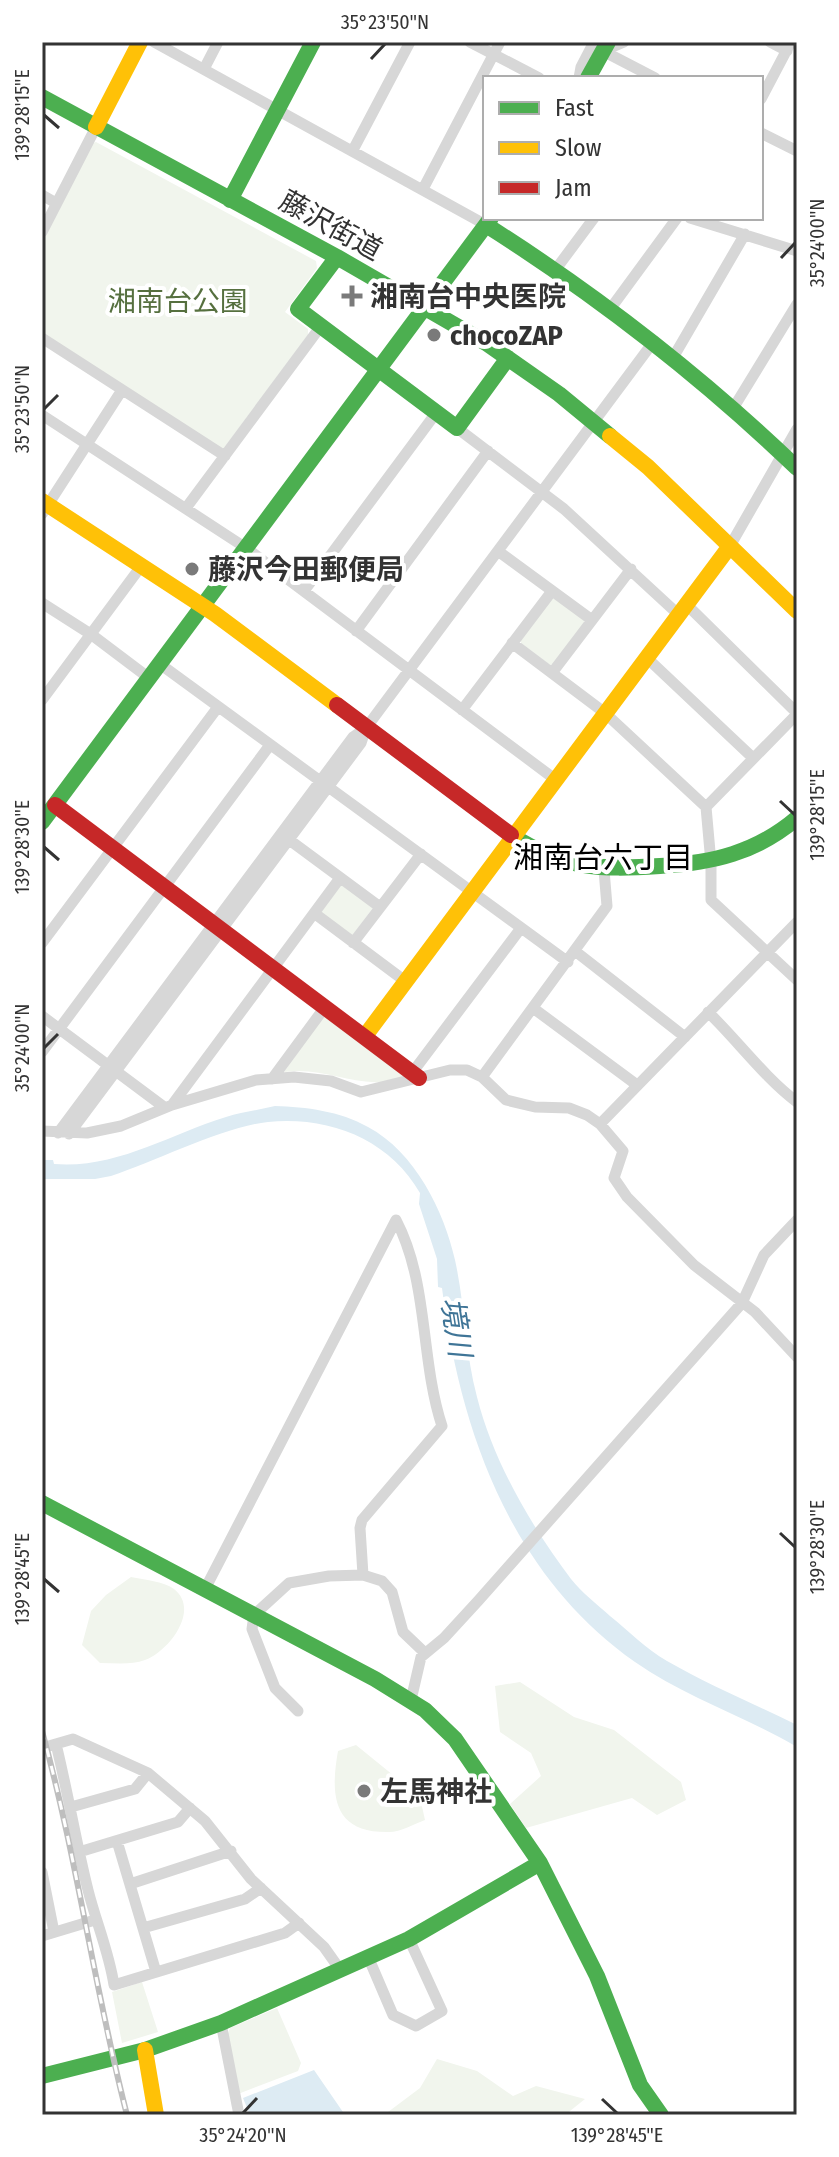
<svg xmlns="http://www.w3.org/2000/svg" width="839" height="2157" viewBox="0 0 839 2157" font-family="'Fira Sans Condensed','Noto Sans JP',sans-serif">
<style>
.green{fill:#f1f5ed}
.water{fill:#ddebf3}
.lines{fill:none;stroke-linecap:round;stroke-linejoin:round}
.street{stroke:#d7d7d7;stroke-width:11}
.fast{stroke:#4caf50;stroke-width:16}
.slow{stroke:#ffc107;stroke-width:16}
.jam{stroke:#c62828;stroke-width:16}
.rail-casing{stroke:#bebebe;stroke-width:6}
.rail{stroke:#fff;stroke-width:3;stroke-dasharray:9;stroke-linecap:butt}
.ticks{fill:none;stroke:#333;stroke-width:3}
.poi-dot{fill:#7a7a7a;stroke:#fff;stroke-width:3}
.labels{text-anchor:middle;stroke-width:8;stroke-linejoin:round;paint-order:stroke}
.street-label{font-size:28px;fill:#333;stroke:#fff}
.poi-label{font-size:28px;font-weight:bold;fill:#333;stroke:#fff;text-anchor:start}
.park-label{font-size:28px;fill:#56703f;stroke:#fff}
.neighbourhood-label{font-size:30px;fill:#000;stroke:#fff}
.water-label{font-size:30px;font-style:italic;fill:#3f7597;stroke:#fff}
.neatline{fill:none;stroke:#333;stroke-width:3}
.ticks-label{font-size:20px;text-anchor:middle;fill:#333}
</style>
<rect width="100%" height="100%" fill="#fff"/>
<path class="green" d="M96,142L316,261L317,268L285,312L308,329V335L224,448L220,449L42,334V243L93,143Z
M555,598L584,620V623L554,664L550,665L521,643V640L551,599Z
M344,881L375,905L352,936L321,912Z
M325,1014L407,1077C358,1093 331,1066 284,1072Z
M131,1577C145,1580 163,1581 174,1589C201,1610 168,1652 145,1660C132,1665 115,1663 100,1663L82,1645L91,1611L106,1595Z
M520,1682L574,1717L614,1730L681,1782L686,1800L657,1815L632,1798L526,1828L510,1804L541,1776L531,1753L500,1732L495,1686Z
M356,1745L409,1788L419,1793L425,1820C414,1824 401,1832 389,1832C333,1833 330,1796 338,1751Z
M142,1982L158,2032L122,2043L112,1992Z
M277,2008L301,2063L298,2071L238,2094L227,2036L230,2028Z
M437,2059L477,2071L513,2096L536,2086L585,2099L565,2115H389L388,2112L420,2088Z"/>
<path class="water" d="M275,1106C306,1107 340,1111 368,1127C415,1152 444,1211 455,1260C465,1305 465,1352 477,1397C493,1461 531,1526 571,1579C582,1593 597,1604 610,1616C629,1631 646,1649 667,1661C709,1685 754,1704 797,1725V1747C744,1716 685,1697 635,1662C511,1575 460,1431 442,1288L438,1287L437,1259L419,1204L420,1193C389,1139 329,1116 268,1122C222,1127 157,1161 111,1176L95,1179H42V1160H53L54,1164C116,1169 168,1135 226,1117C242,1112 259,1110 275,1106Z
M314,2070L345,2115H250L243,2098Z"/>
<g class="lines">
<path class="street" d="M154,42L486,225
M470,42L539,78
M770,42L787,51
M603,51L655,78
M603,51L624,42
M204,69L218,42
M579,78L581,67L594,42
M761,99L791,42
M761,133L797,151
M353,150L410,42
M423,189L500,42
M42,195L56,203
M690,218L797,251
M42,232L96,127
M556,269L594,218
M611,308L677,218
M42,338L225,456
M674,356L745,234
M734,407L797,304
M42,415L246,548L556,780
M457,428L564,509L679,615
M186,508L321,326
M42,514L122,390
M730,546L797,429
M498,551L592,620
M304,591L436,413
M42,603L92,635L149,678
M686,604L797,713
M356,631L488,451
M512,643L605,713L706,807L711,863V900L797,980
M647,658L753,758
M160,664L568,962
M552,673L631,569
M42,700L142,565
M462,710L552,591
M706,807L797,714
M284,836L380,907
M314,913L405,981
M42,943L218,707
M353,943L421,854
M575,951L685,1037
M533,1008L637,1085
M708,1012C738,1041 764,1077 797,1102
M42,1016L164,1107
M42,1052L270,745
M412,1073L521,928
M482,1077L607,906L604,870
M272,1079L325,1007
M172,1105L340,878
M600,1124L797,922
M42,1131L87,1133L121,1126L172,1105L256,1080L294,1077L331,1081L361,1092L450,1070H467L482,1077L506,1100L535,1107L569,1108L587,1115L600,1124L623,1151L614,1178L627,1197L694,1265L755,1312L797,1357
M58,1133L353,737L366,728
M69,1134L361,743L366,728L654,341
M205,1589L396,1220C429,1283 420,1359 442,1426L362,1520L360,1528L363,1575
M411,1700L421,1657L444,1638L478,1601L742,1303L764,1255L797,1220
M298,1711L275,1688L252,1629L254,1615L289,1583L329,1576L363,1575L382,1581L392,1592L403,1632L425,1653
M56,1744C68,1793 76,1842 88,1890C96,1922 109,1952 114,1985L285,1933L299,1923
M42,1748L73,1739L148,1773L205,1821L251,1879L324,1947L341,1971
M71,1807L135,1789L148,1773
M117,1841L156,1972
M79,1852L178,1822L190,1808
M42,1872L54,1932
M130,1884L231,1851
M143,1928L245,1899L261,1888
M42,1936L95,1920
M369,1959L393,2015L416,2026L442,2011L409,1939
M221,2023L239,2115"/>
<path class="fast" d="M588,78L608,42
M42,97L337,257L486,343L559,394L610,436
M230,200L313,42
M486,225C598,296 701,376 797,468
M337,257L298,309L457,428L508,358
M42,822L491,218
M511,835C564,869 599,870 660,866C712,863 756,853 797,818
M42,1503L375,1679L425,1710L455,1739L540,1863L597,1976L640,2085L661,2115
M42,2076L145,2050L221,2023L409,1939L540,1863"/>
<path class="slow" d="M96,127L140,42
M610,436L648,467L797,611
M42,501L215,614L337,705
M365,1036L730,546
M145,2050L156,2115"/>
<path class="jam" d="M337,705L511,835
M55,805L419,1078"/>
<defs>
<path id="rail" d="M42,1731C77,1857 94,1988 127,2115"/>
</defs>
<use href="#rail" class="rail-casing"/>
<use href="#rail" class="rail"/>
</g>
<path class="ticks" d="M371,59L385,44M44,115L59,128M781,258L795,243M44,409L58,395M780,801L795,815M44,847L59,860M44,1048L58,1034M780,1533L795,1547M44,1579L59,1592M602,2099L617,2113M243,2113L257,2098"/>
<g class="poi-dot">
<path d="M348 284h8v8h8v8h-8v8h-8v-8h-8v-8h8z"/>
<circle cx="434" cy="335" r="8"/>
<circle cx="192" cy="569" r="8"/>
<circle cx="364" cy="1791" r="8"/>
</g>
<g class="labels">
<g class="street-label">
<text transform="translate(331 225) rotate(29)" y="10">藤沢街道</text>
</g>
<g class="poi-label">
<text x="370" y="306">湘南台中央医院</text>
<text x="450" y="345">chocoZAP</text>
<text x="208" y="579">藤沢今田郵便局</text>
<text x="380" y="1801">左馬神社</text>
</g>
<g class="park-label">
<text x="178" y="311">湘南台公園</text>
</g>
<g class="neighbourhood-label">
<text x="603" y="868">湘南台六丁目</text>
</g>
<g class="water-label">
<text transform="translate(456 1327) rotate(81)" y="10">境川</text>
</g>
</g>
<rect width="839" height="2157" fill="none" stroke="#ffffff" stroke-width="88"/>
<rect x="483" y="76" width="280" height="144" fill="#ffffff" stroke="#adadad" stroke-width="2"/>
<rect x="499" y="102" width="40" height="12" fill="#4caf50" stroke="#adadad" stroke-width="2"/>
<text x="555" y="116" font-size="24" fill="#333333">Fast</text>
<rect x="499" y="142" width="40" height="12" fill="#ffc107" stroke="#adadad" stroke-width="2"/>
<text x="555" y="156" font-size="24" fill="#333333">Slow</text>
<rect x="499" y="182" width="40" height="12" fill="#c62828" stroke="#adadad" stroke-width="2"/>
<text x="555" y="196" font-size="24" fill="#333333">Jam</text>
<rect x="44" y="44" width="751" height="2069" class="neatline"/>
<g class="ticks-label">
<text x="385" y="29">35°23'50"N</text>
<text transform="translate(22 115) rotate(-90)" y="7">139°28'15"E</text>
<text transform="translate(817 243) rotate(-90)" y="7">35°24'00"N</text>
<text transform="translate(22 409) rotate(-90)" y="7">35°23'50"N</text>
<text transform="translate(817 815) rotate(-90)" y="7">139°28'15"E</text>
<text transform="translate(22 847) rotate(-90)" y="7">139°28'30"E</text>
<text transform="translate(22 1048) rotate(-90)" y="7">35°24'00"N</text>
<text transform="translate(817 1547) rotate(-90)" y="7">139°28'30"E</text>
<text transform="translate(22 1579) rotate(-90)" y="7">139°28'45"E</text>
<text x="243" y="2142">35°24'20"N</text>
<text x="617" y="2142">139°28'45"E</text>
</g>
</svg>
